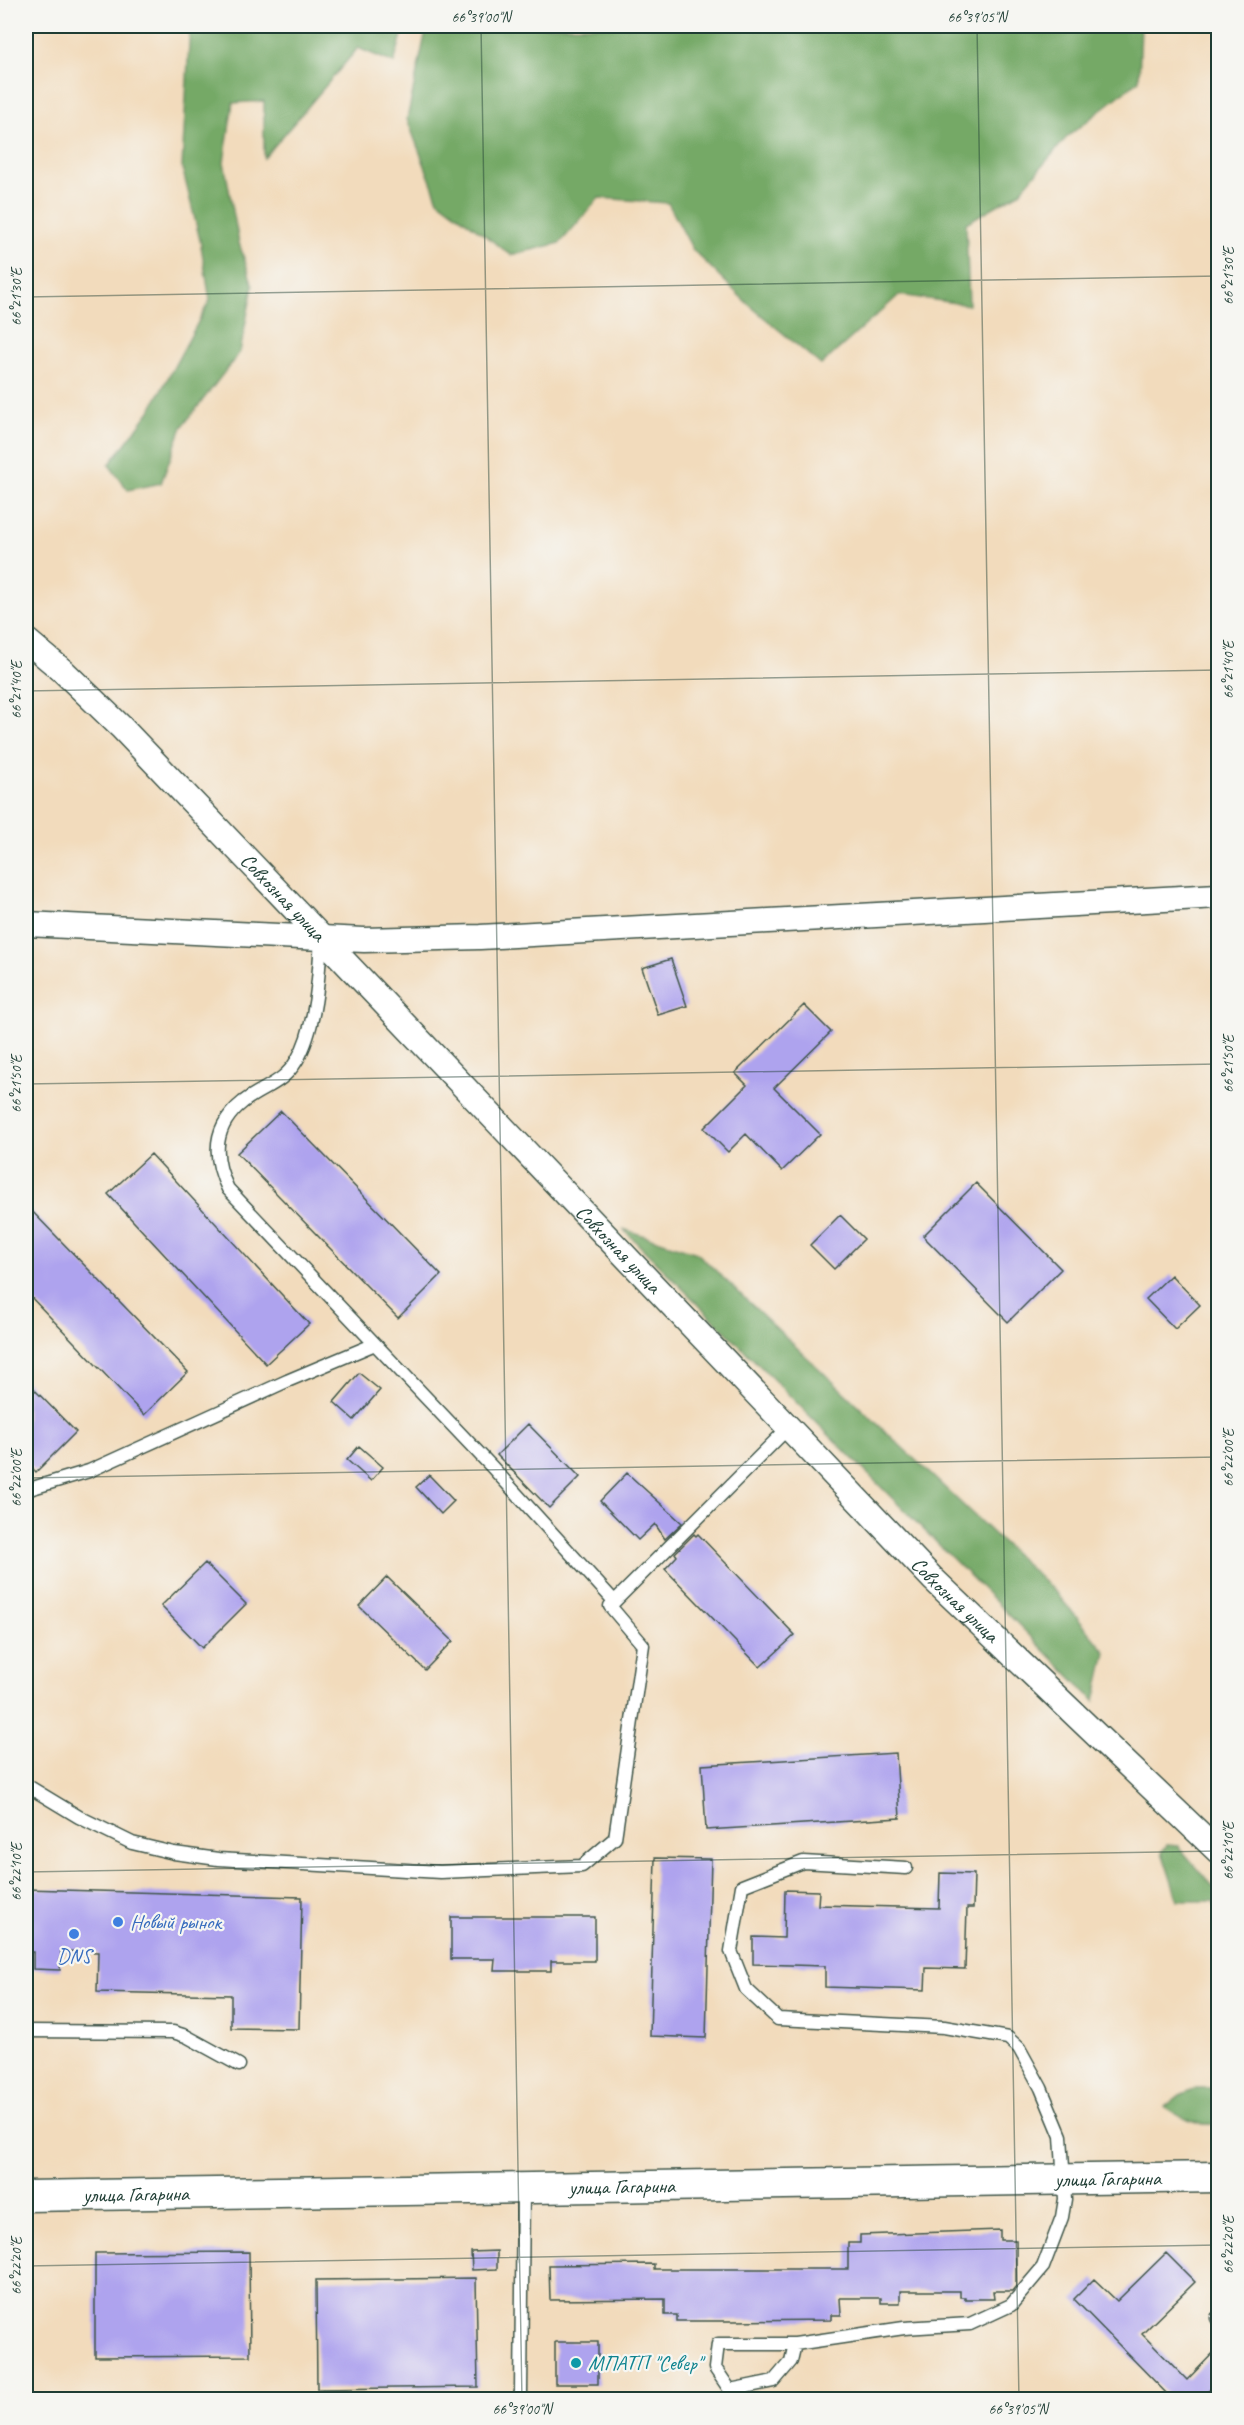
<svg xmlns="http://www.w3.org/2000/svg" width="1244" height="2425" viewBox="0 0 1244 2425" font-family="Caveat,sans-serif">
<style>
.forest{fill:#74a966;stroke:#4a734d;stroke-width:1.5}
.building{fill:#aea3ee}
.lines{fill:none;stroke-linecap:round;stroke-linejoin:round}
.service-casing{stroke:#3f5548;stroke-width:15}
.minor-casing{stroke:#3f5548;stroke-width:27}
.tertiary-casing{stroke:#3f5548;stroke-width:33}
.service{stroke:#fff;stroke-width:12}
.minor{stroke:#fff;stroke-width:24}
.tertiary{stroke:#fff;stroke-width:30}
.ticks{fill:none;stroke:#1f3d34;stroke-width:1.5;stroke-opacity:0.45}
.shop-dot{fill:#3f7fe0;stroke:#f6f6f2;stroke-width:2}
.culture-dot{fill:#0f9aa8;stroke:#f6f6f2;stroke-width:2}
.labels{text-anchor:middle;stroke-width:4.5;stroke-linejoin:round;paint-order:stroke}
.street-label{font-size:21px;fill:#1f3d34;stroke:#f6f6f2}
.shop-label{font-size:21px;fill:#366cbe;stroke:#f6f6f2;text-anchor:start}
.culture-label{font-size:21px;fill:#0d838f;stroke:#f6f6f2;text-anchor:start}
.neatline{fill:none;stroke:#1f3d34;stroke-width:2}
.ticks-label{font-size:15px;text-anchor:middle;fill:#1f3d34}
</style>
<rect width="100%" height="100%" fill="#f6f6f2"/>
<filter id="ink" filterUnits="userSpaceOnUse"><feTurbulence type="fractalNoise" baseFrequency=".0167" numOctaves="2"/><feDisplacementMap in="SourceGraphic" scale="12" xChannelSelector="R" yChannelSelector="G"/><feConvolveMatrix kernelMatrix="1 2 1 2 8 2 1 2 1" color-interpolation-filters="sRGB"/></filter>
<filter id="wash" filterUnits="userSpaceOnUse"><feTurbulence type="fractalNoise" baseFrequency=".008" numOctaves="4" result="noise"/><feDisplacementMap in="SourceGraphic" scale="24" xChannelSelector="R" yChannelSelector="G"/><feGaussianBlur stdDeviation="1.35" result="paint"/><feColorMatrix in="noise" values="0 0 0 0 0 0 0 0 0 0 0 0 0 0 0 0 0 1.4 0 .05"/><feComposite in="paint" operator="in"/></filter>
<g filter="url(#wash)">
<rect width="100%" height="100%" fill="#f2dbbc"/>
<path class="forest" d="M190,26H410L404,28L394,63L358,48L264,158V101L233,103L224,162L239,243L253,286L240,352L182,427L161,483L128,490L109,465L150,411L210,300L200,240L182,167Z
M427,26H1141L1139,80L1067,137L1019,193L966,223L969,305L899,295L821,365L748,304L693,250L668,203L599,198L560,243L511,255L438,200L407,119Z
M623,1229L697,1253L1057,1594L1106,1652L1095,1701Z
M1167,1845L1178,1846L1218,1892V1929L1214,1901H1178L1162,1852Z
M1196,2088H1218V2124C1196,2126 1183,2119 1165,2107L1180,2095Z"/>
<g id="blocks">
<path class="building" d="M671,959L687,1006L658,1015L642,968Z
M804,1005L831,1032L774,1088L820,1134L782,1171L746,1134L728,1152L704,1128L747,1085L735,1073Z
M281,1111L441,1275L398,1318L237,1153Z
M151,1154L309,1324L266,1364L108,1194Z
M976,1183L1061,1269L1008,1322L923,1236Z
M26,1205L188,1372L144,1415L26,1292Z
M840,1215L864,1239L834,1269L810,1245Z
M1171,1275L1200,1305L1175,1329L1146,1299Z
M359,1373L380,1390L354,1420L334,1402Z
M26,1381L76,1432L36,1472L26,1462Z
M528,1424L580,1477L549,1508L497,1455Z
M359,1446L383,1467L371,1481L347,1460Z
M627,1473L682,1523L665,1539L655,1524L638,1540L600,1501Z
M429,1475L454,1501L441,1514L416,1487Z
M694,1534L696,1536L698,1534L795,1635L760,1667L665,1569L677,1556L675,1553Z
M205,1563L246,1604L202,1648L161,1606Z
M387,1577L453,1641L425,1670L359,1606Z
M896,1753L900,1818L706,1830L702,1765Z
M655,1858L711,1859L706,2038L650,2036Z
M940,1873L974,1874L973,1908H967L965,1969L926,1968L925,1990L825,1987V1966L753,1964V1937L784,1938L785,1890L819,1891L818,1905L939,1908Z
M26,1889L302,1897L299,2029L231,2028V1995L97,1992L98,1952L61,1951L60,1970L33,1969V1952H26Z
M451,1917H595V1961H551V1971H494L495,1959H451Z
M1000,2230V2240H1016V2286L1012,2291H993L994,2299H965V2297H960V2291H900V2303H881V2298H840L841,2315H831V2320L734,2321H677V2315H665V2299L550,2300L549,2265L654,2264V2269H848V2243H860V2235Z
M497,2251V2269L472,2270L471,2252Z
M249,2252L250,2356L95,2357V2253Z
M1166,2253L1195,2282L1142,2334L1187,2380L1218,2348V2381L1200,2400H1173L1074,2299L1094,2279L1117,2301Z
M476,2278L478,2387L317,2389L316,2280Z
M555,2342H598V2384H555Z"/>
</g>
</g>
<g filter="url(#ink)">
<use href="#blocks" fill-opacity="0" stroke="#3f5548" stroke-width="1.5"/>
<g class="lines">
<defs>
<path id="service" d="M321,938C319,975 316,1028 297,1060C283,1084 264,1086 243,1102C213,1126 212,1156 228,1189L375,1344
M26,1490L89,1471L287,1381L375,1344L492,1467L614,1601
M26,1785L79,1817L132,1843L174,1853L218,1859L440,1872L582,1866L615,1838L643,1645L610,1606L789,1427
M26,2031L173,2032L186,2036L239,2065
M1217,2318L1218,2320
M795,2344L791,2361L774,2381L730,2390L715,2368L718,2344H795L904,2328L970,2324L1011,2305L1043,2267L1062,2217L1065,2199L1061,2136L1041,2088L1019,2048L1008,2038L944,2027L778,2019L746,1989L731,1951L742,1886L803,1862L906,1868
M518,2400L521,2392L523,2190"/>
<g id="minor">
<path id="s1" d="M26,640L63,671L121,727L933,1579L1218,1851"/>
<path d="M26,924L364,940L480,937L1218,896"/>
</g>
<g id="tertiary">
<path id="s2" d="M26,2196L1218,2177"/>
</g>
</defs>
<use href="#service" class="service-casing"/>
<use href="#minor" class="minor-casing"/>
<use href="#tertiary" class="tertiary-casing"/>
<use href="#service" class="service"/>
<use href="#minor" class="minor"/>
<use href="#tertiary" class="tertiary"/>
</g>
</g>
<path class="ticks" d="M481,26L522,2400M977,26L1019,2400M26,297L1218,276M26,691L1218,670M26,1084L1218,1064M26,1478L1218,1457M26,1872L1218,1851M26,2266L1218,2245M26,2378V2400"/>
<g class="shop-dot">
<circle cx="118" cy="1922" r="6"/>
<circle cx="74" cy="1934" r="6"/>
</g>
<circle class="culture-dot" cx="576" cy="2363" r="6"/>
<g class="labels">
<g class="street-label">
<text dy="7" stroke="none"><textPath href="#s1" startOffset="364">Совхозная улица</textPath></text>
<text dy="7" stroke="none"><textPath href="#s1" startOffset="850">Совхозная улица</textPath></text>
<text dy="7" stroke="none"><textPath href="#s1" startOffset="1336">Совхозная улица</textPath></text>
<text dy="7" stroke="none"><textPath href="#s2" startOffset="1082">улица Гагарина</textPath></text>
<text dy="7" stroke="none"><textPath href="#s2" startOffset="596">улица Гагарина</textPath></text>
<text dy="7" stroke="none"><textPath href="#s2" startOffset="110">улица Гагарина</textPath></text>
</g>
<g class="shop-label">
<text x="130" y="1929">Новый рынок</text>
<text x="74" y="1963" text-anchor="middle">DNS</text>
</g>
<g class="culture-label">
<text x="588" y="2370">МПАТП "Север"</text>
</g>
</g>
<rect width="1244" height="2425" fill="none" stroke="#f6f6f2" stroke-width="66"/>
<rect x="33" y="33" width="1178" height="2359" class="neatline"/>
<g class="ticks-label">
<text x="481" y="22">66°39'00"N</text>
<text x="977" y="22">66°39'05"N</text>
<text transform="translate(1228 276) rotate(-90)" y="5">66°21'30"E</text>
<text transform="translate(16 297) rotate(-90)" y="5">66°21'30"E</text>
<text transform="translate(1228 670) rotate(-90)" y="5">66°21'40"E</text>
<text transform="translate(16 690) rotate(-90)" y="5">66°21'40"E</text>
<text transform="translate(1228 1064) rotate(-90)" y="5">66°21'50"E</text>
<text transform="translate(16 1084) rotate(-90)" y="5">66°21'50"E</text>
<text transform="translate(1228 1458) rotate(-90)" y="5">66°22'00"E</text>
<text transform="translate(16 1478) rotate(-90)" y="5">66°22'00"E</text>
<text transform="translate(1228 1851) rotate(-90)" y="5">66°22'10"E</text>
<text transform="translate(16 1872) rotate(-90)" y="5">66°22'10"E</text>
<text transform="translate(1228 2245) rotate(-90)" y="5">66°22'20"E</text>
<text transform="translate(16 2266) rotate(-90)" y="5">66°22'20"E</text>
<text x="522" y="2414">66°39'00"N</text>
<text x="1018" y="2414">66°39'05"N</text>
</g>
</svg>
